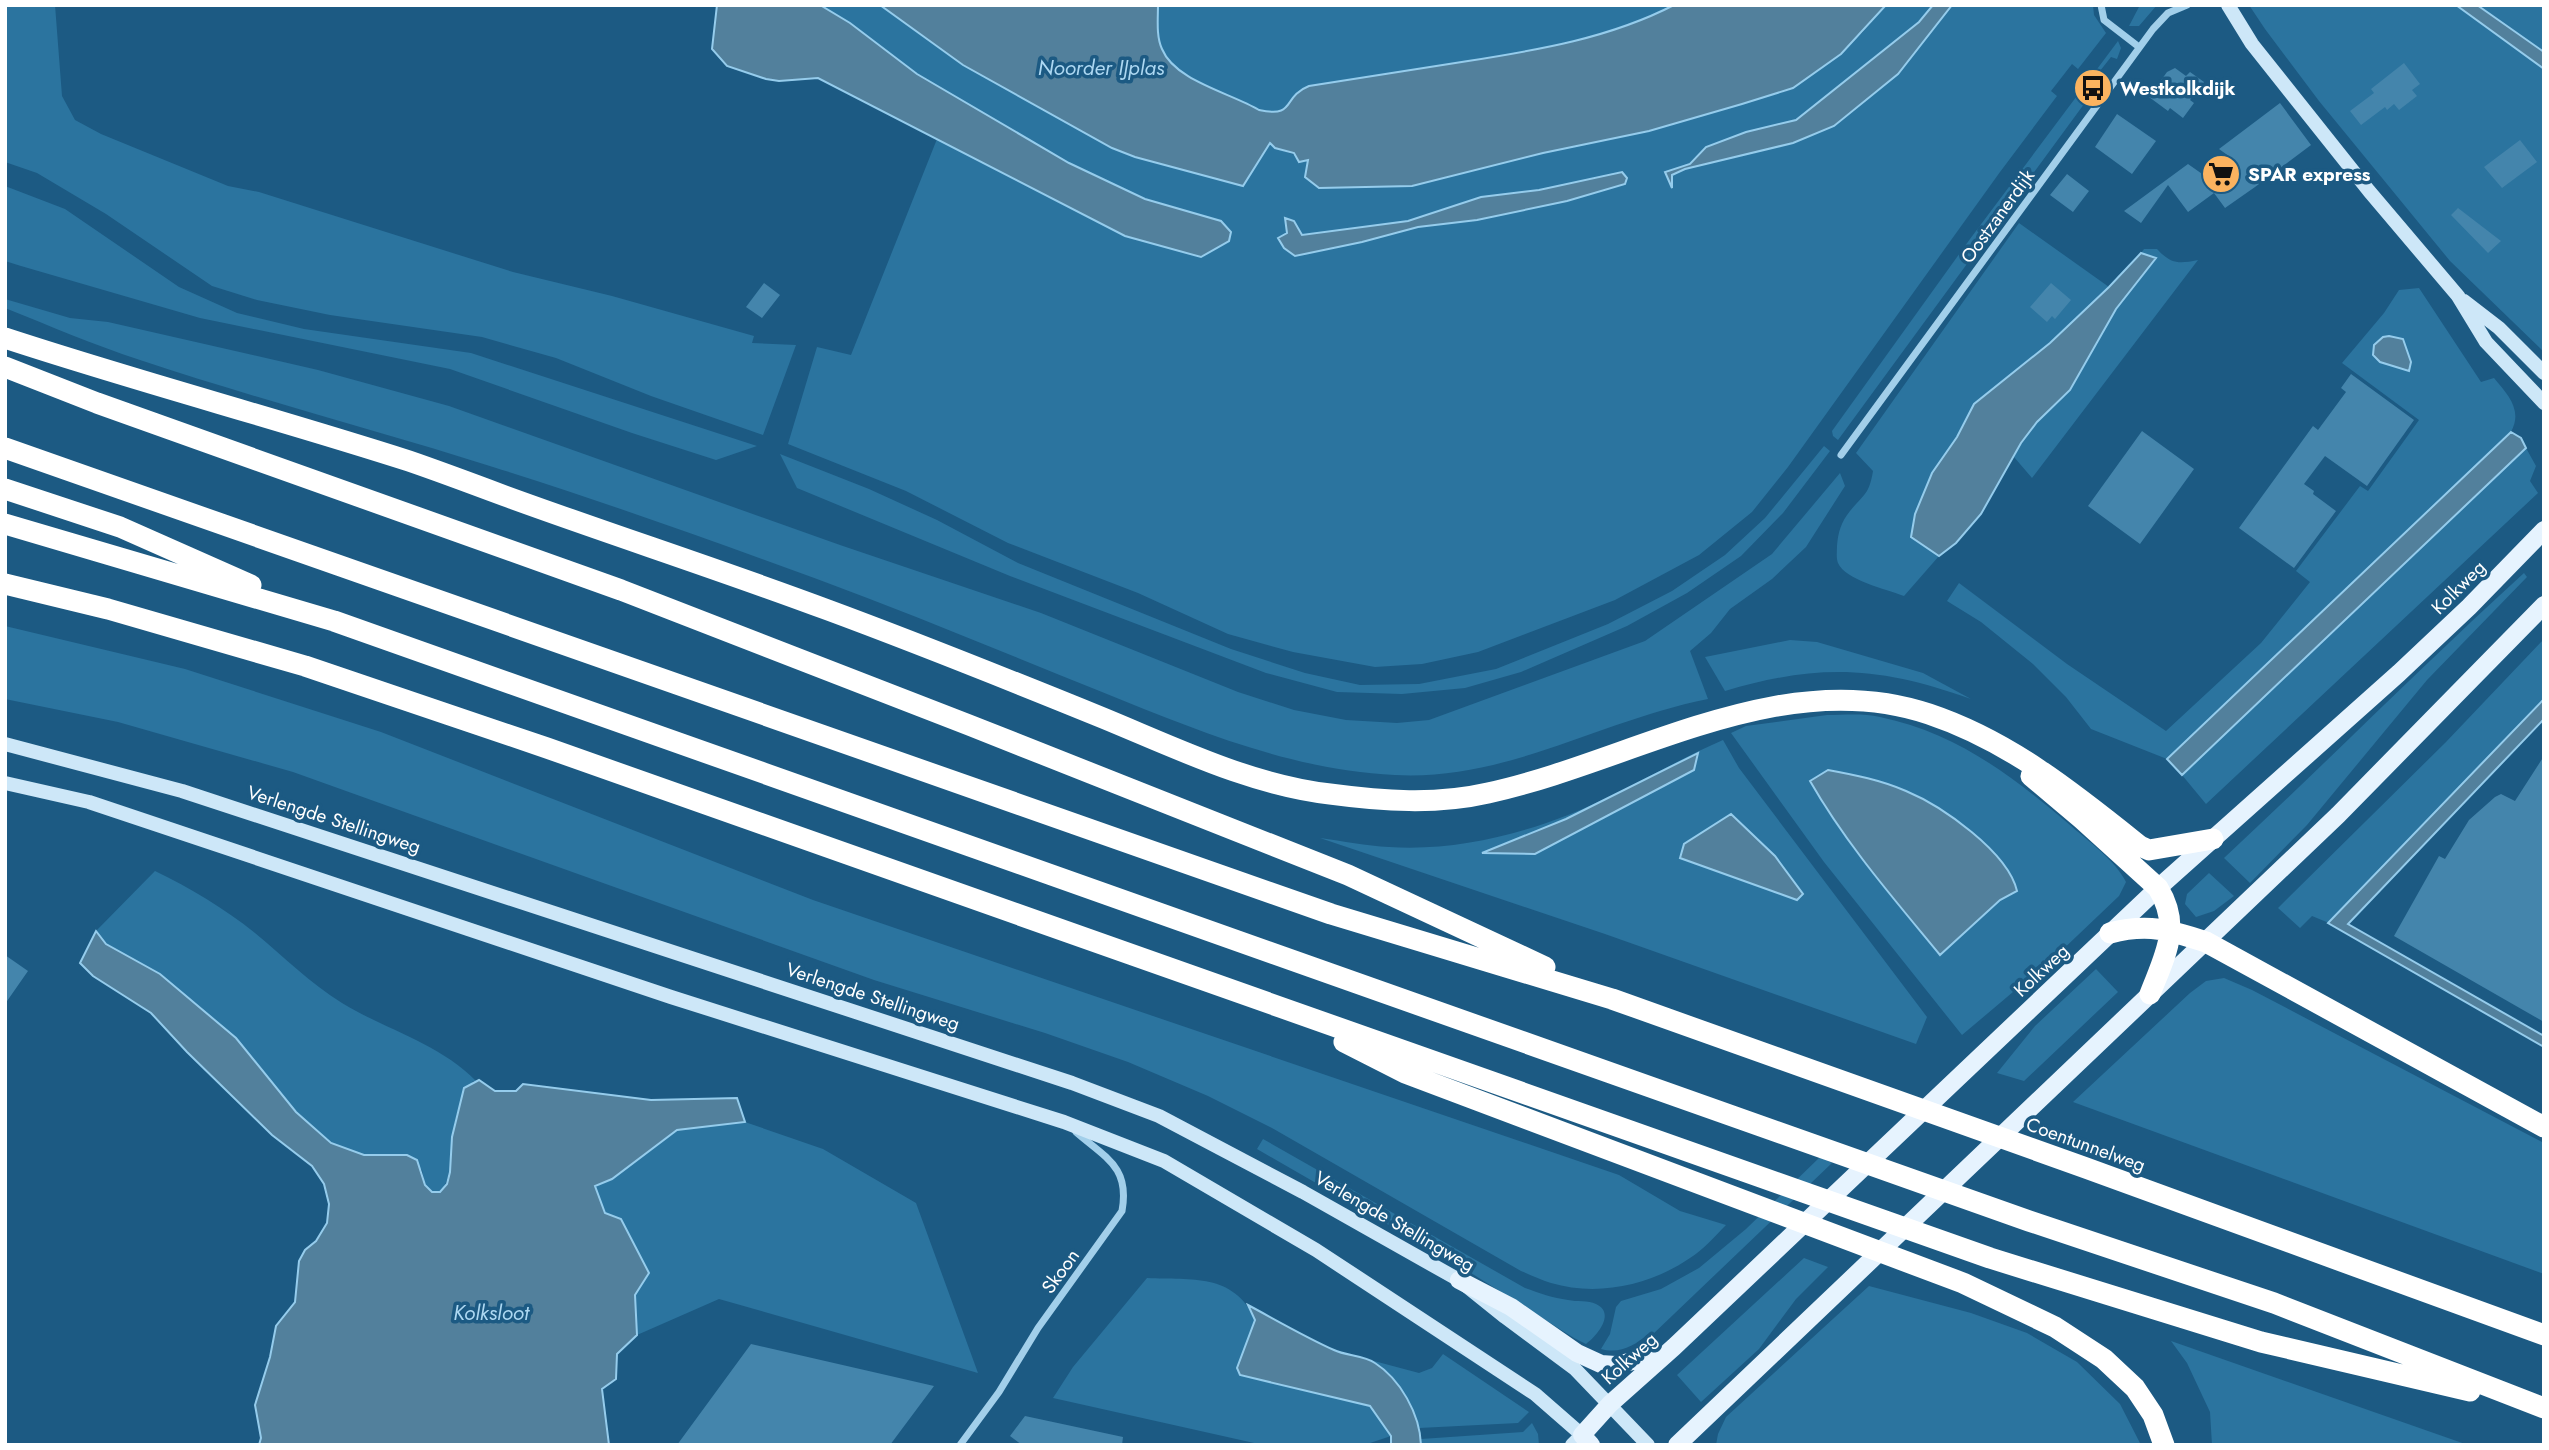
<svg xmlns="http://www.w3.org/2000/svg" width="2549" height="1450" viewBox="0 0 2549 1450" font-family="Jost,sans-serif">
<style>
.green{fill:#2b749f;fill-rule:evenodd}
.water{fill:#52809c;stroke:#95ccec;stroke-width:2}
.building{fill:#4485ac}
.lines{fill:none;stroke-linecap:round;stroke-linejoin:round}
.street{stroke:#a2cfea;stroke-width:7}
.secondary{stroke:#cde7f8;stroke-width:14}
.primary{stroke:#e6f3fe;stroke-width:18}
.highway{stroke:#fff;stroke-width:21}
.labels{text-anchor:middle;stroke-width:7;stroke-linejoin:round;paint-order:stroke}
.poi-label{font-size:19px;font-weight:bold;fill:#fff;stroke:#1c5a83;text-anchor:start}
.street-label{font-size:19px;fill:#fff;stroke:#1c5a83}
.water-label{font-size:21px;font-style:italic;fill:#add8f2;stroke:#1c5a83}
</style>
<rect width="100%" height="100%" fill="#1c5a83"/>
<path class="green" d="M5,5H55L62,96L75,120L101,134L228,186L259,192L513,272L612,296L754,336L752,343L796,345L763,435L651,396L556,358L482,337L330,315L257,300L212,286L106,214L37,173L5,162Z
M820,5H880L963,65L1112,148L1135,157L1243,186L1270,142L1275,148L1383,186H1412L1543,153L1649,131L1793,89L1862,33L1886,5H1933L1919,22L1796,120L1746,132L1706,147L1690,164L1666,172L1672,185V175L1685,169L1793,143L1898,74L1952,5H2093L2094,15L2106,33L2078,69L2072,64L2051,91L2057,96L2000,172L1788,467L1752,512L1699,555L1615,600L1478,652L1422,664L1375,667L1293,652L1228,634L1138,593L1008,543L906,491L788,444L817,347L851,355L937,139L1125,236L1201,257L1221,221L1145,199L1069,163L917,74L850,23ZM1539,190L1477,220L1418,227L1362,242L1295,256L1284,248L1278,239L1287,233L1285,218L1294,221L1302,235L1408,221L1481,197Z
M1158,5H1674C1610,38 1538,50 1468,61C1415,69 1362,78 1309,86C1281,97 1297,118 1259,110C1231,93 1175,81 1162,49C1156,36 1158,19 1158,5Z
M2140,5H2157L2139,26H2129Z
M2249,5H2456L2506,41L2514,32L2477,5H2540L2544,8V352L2450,261L2319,101L2265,29Z
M2118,41L2121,48L2117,59L2111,57L2081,95L2087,100L1838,440L1833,436L1832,431L1970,239Z
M5,186L65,209L179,287L237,313L304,329L471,353L757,446L716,460L632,433L450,369L200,318L21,266L5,261Z
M2019,223L2109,287L2050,343L1974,404L1957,437L1932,473L1911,537L1939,556L1904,596C1886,589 1845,580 1838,563C1836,558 1837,551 1837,546C1838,533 1841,522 1850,511C1864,494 1869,495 1873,471L1856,453Z
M2144,249H2157C2171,264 2178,264 2198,260L2032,478L2014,457L2021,443L2037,422L2070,390L2116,309L2156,259L2141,253Z
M2419,288L2481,382L2494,378C2508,395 2523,410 2511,432L2167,759L2091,729L2066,697L2033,664L1981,622L1947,601L1959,583L2067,664L2166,731L2261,643L2310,582L2296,571L2360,486L2368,491L2419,420L2342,363L2384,313L2399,290Z
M5,299L70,318L108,322L318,370L449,406L840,545L1041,613L1238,692L1294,710L1346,720L1397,723L1429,720L1645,641L1772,554L1840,473L1845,486L1806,547L1772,579L1730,609L1711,633L1690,651L1708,699C1601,720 1507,781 1395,775C1291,770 1196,730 1102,692C1007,654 912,614 817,579C710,540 602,501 493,467C376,430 257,399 140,360C94,345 50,326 5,308Z
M1824,446L1830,451L1783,513L1741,556L1687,593L1627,626L1521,672L1465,688L1402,694L1337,692L1266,673L1010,576L797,488L780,454L869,489L937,520L1018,563L1231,649L1305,673L1360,685L1419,684L1496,669L1608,624L1672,591L1725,555L1765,518Z
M2526,448L2536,466L2530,481L2538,493L2206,804L2182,775Z
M2524,573L2527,577L2427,680L2307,825L2250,883L2224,858C2325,764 2422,666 2524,573Z
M5,626L185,669L381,732L813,900L1619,1175L1680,1211L1726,1225C1715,1236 1703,1250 1690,1258C1651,1285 1598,1297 1551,1283C1541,1280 1531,1275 1521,1271L1272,1128L1208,1096L1128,1062L1045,1033L874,980L293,772L118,722L5,699Z
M2544,639V699L2329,923L2312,916L2300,928L2278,908L2446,742Z
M1790,640L1817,642L1923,673L1971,699C1879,666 1819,663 1725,691L1705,657Z
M1827,715C1844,715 1863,713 1880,717C1957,733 2012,776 2070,825C2087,840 2116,861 2126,882L2119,896L2057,955L1962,1035L1824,862L1731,733L1746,726ZM1822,803L2017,890L2000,900L1940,955L1854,849Z
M1723,740L1739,768L1927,1017L1916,1044L1605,934L1320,838C1343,841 1366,846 1389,847C1449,851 1512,837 1568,815C1621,794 1670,763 1723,740ZM1732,814L1796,900L1680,858L1684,844Z
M155,871C190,888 224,908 255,933C284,957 310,983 342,1003C386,1030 439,1043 476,1081H473C467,1093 459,1105 456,1117C450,1140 456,1174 440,1192H432L425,1185L422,1170L387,1154L364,1155L331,1143L296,1112L236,1038L160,974L106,944L96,931Z
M2209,873L2234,896L2214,911L2196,917L2185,904L2187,894Z
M2096,969L2118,992L2024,1081L1997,1073L2035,1026Z
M2224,978L2252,990L2544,1143V1274L2073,1102L2190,993L2206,981Z
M745,1122L823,1149L916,1203L978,1373L719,1299L637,1335L635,1294L595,1186L612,1179L677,1130Z
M1263,1139L1525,1288C1539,1293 1553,1298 1568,1300C1577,1302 1588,1300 1596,1304C1616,1313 1597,1336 1586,1344L1574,1338L1460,1266L1257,1149Z
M1820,1157L1832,1163L1651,1336L1648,1334C1634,1346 1620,1354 1601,1349L1610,1334L1616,1307L1621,1301L1661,1289L1699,1268L1746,1229Z
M1804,1258L1828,1267L1796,1299L1759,1349L1701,1402L1677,1375Z
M1147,1278C1192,1280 1233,1273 1255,1319L1237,1368L1240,1375L1370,1406L1391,1436L1364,1445H1263L1053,1398L1073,1367Z
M1869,1286L1971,1313L2027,1333L2077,1362L2120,1404L2141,1445H1716L1718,1434L1726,1417Z
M2171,1341L2468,1445H2212L2210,1412L2187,1363Z
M1443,1354L1529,1412L1518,1423L1419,1428C1409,1400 1395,1381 1374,1361L1419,1373L1432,1368Z
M1532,1423L1538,1434L1539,1445H1421V1439L1523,1432Z"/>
<path class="water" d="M717,5H820L850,23L917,74L1069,163L1145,199L1221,221L1231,232L1229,241L1201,257L1125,236L818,78L779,81L766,79L727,66L712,49Z
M880,5H1158C1158,19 1156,36 1162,49C1175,81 1231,93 1259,110C1297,118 1281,97 1309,86C1362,78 1415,69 1468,61C1538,50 1610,38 1674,5H1886L1841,54L1793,88L1742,104L1649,131L1543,153L1412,186L1319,188L1305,177L1308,160L1299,162L1294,153L1275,148L1270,143L1243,186L1135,157L1112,148L963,65Z
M1933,5H1952L1898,74L1834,126L1793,143L1685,169L1672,175V188L1665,172L1690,164L1706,147L1746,132L1796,120L1919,22Z
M2456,5H2477L2544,52V69Z
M1622,172L1627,178L1625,184L1567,201L1477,220L1418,227L1362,242L1295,256L1284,248L1278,238L1287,233L1285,218L1294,221L1302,235L1408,221L1481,197L1539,190Z
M2141,253L2156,258L2116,309L2070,390L2037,422L2021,443L1981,514L1956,543L1939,556L1911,537L1915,514L1932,473L1957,437L1974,404L2050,343L2109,287Z
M2389,336L2403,339L2411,362L2409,371L2380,362L2373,355L2374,345L2383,337Z
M2511,432L2521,438L2526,448L2182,775L2167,759Z
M2544,699V719L2348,924L2544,1036V1047L2328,923Z
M1698,753L1694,770L1535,854L1482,853L1566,819Z
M1828,770C1855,775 1881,780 1906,791C1942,806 2008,852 2017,891L2000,900L1940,955C1894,899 1846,844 1810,781Z
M1731,814L1775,856L1803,894L1797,900L1680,858L1684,844Z
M96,931L106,944L160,974L236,1038L296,1112L331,1143L364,1155H407L417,1160L425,1185L432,1192H440L447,1184L450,1172L452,1137L464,1088L479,1080L495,1091H516L523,1084L651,1100L737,1098L745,1122L677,1130L612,1179L595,1186L605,1213L621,1219L649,1273L635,1295L637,1335L617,1354L616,1379L602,1389L609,1445H259L261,1438L255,1405L270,1357L276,1326L295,1302L299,1261L305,1250L316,1241L327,1223L329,1204L324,1184L312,1166L272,1135L187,1052L151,1013L93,976L80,963Z
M1248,1305C1276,1320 1305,1337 1334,1350C1346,1356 1364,1355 1375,1363C1400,1379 1420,1414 1421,1445H1391V1436L1370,1406L1240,1375L1237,1368L1255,1320Z"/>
<path class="building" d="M2404,63L2420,84L2412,90L2417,96L2399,110L2394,104L2387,110L2385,107L2361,125L2350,111L2374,93L2371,89Z
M2175,68L2186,76L2190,72L2204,82L2190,100L2194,103L2183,118L2170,108L2168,111L2149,97L2167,72Z
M2280,103L2311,145L2255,187L2225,208L2214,193L2188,212L2168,185L2141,223L2124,211L2188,164L2215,183L2233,159L2219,149Z
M2117,114L2156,141L2132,174L2095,147Z
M2520,140L2537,162L2502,188L2484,167Z
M2067,174L2089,191L2073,212L2050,195Z
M2458,208L2501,241L2488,253L2451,215Z
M764,283L780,295L762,318L746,307Z
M2051,283L2071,300L2055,319L2052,316L2047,322L2030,307Z
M2351,374L2414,420L2367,486L2325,456L2304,484L2314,491L2313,494L2336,511L2294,568L2239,528L2313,426L2318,430L2346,392L2341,388Z
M2142,431L2194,469L2140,544L2088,506Z
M2544,756V1022L2394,936L2439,856L2445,859L2469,820L2495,797L2501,794L2515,801Z
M5,955L28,971L5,1004Z
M751,1344L934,1386L890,1445H677Z
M1025,1416L1123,1437L1122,1445H1022L1010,1436Z"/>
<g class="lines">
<path class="street" d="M2101,5L2104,20L2139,47
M1841,455L2153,29L2168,13L2187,5
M960,1445L999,1392L1038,1328L1122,1211C1130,1167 1106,1158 1076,1132"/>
<path class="secondary" d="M2228,5L2252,44L2369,191L2458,296L2486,342L2544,403
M2464,301L2499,328L2544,373
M5,744L182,791L1072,1083L1159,1116L1303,1192L1459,1280L1505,1317L1575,1369L1648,1445
M5,783L89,802L671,997L1064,1122L1164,1161L1316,1250L1535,1394L1582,1435L1572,1445"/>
<path class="primary" d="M1459,1280L1511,1307L1577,1353L1601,1364L1615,1365L1661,1355
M1591,1445L1582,1435L1610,1404L1674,1347L2158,888L2399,673L2469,607L2544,530
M1677,1445L2338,815L2544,605"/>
<path class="highway" d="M5,338C139,382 275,418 409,461C441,472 473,484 505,496C612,535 721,570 828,610C920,644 1012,681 1103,718C1176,748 1251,785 1330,794C1382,801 1436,805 1488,793C1631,762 1781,664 1929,714C2010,741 2075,794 2140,846L2149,850L2213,839
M5,367L97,403L621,590L969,725L1348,875L1545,967
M5,448L1331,914L1612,999L2086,1168L2544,1335
M5,489L120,527L251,585
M5,524L334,621L2029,1221L2274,1303L2544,1408
M5,584L108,609L305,666L547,748L1990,1258L2261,1342L2470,1391
M2031,776L2082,819L2158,888C2182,927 2165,955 2150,994
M2110,933C2148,923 2170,930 2206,942L2544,1127
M1344,1042L1405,1073L1963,1283L2055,1327L2104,1359L2135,1388L2153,1415L2164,1445"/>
</g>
<defs>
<symbol id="bus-disc" viewBox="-11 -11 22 22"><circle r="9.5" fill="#fbb35f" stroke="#1c5a83"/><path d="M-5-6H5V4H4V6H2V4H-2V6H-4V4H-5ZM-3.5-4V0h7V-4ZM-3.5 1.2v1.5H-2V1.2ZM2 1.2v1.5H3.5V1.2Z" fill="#111"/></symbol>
<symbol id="supermarket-disc" viewBox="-11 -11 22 22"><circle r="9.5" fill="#fbb35f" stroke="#1c5a83"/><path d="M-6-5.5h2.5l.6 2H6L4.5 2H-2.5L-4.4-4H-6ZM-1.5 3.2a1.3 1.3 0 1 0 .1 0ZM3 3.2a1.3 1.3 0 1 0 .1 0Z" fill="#111"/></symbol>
</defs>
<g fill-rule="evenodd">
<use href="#bus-disc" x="2071" y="66" width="44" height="44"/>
<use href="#supermarket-disc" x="2199" y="152" width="44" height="44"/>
</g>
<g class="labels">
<g class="poi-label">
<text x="2120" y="95">Westkolkdijk</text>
<text x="2248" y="181">SPAR express</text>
</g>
<g class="street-label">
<text transform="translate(1997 216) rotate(-54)" y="7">Oostzanerdijk</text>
<text transform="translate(2458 587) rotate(-45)" y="7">Kolkweg</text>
<text transform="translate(334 819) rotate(18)" y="7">Verlengde Stellingweg</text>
<text transform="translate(2041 970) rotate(-43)" y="7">Kolkweg</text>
<text transform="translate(873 996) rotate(18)" y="7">Verlengde Stellingweg</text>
<text transform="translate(2086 1144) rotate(20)" y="7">Coentunnelweg</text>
<text transform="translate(1395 1221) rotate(30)" y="7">Verlengde Stellingweg</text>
<text transform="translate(1060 1271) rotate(-54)" y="7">Skoon</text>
<text transform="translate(1629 1358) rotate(-42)" y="7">Kolkweg</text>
</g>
<g class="water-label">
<text x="1101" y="75">Noorder IJplas</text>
<text x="491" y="1320">Kolksloot</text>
</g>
</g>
<rect width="2549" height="1450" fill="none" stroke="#ffffff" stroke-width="14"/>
</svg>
